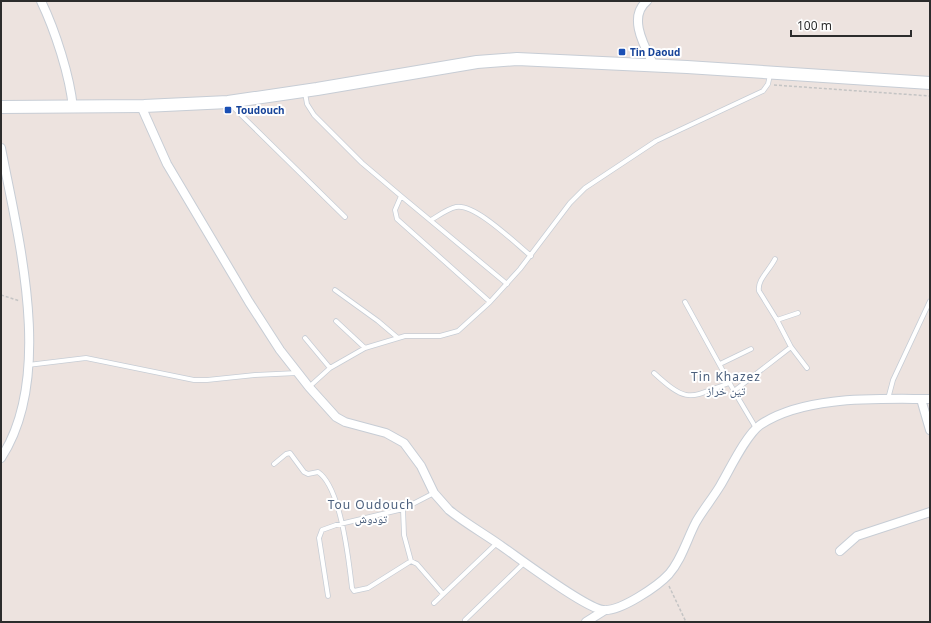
<svg xmlns="http://www.w3.org/2000/svg" width="931" height="623" viewBox="0 0 931 623" font-family="'Noto Sans','Noto Naskh Arabic',sans-serif">
<style>
.lines{fill:none;stroke-linecap:round;stroke-linejoin:round}
.service-casing{stroke:#c7cdd5;stroke-width:5.5}
.minor-casing{stroke:#c7cdd5;stroke-width:10}
.secondary-casing{stroke:#c7cdd5;stroke-width:14}
.path{stroke:#c4c4c4;stroke-width:1.5;stroke-dasharray:3 2;stroke-linecap:butt}
.service{stroke:#fff;stroke-width:4}
.minor{stroke:#fff;stroke-width:8}
.secondary{stroke:#fff;stroke-width:12}
.transit-dot{fill:#1a4fb4;stroke:#fff;stroke-width:1.5}
.labels{text-anchor:middle;stroke-width:4;stroke-linejoin:round;paint-order:stroke}
.transit-label{font-size:10px;font-weight:bold;fill:#164399;stroke:#fff;text-anchor:start}
.quarter-label{font-size:12px;letter-spacing:1px;fill:#4c607d;stroke:#fff}
</style>
<rect width="100%" height="100%" fill="#ede3df"/>
<g class="lines">
<defs>
<path id="service" d="M305,93L307,104L314,115L362,163L401,196
M230,104L345,217
M431,220C438,216 447,209 456,207C475,203 516,244 531,256
M775,259C769,271 757,280 759,291L777,320L791,347L807,368
M335,290L378,321L398,338
M490,302L397,219L395,210L401,196L507,284
M685,302L734,391
M777,320L798,313
M336,321L365,348
M305,338L330,368
M720,364L751,349
M28,365L86,358L194,380H207L255,375L297,373
M654,373C688,404 689,398 729,383
M309,387L330,368L365,348L405,336H440L458,331L490,302L520,269L570,203L585,188L656,141L763,91L768,84L770,75
M888,399L893,380L930,301
M756,428L734,391L791,347
M274,464L286,454L290,453L304,472L308,474L318,472C341,487 349,562 352,588L354,591L368,588L411,561L417,564L443,594
M403,509L404,535L411,561
M328,596L319,538L322,530L336,525L403,509L434,493
M434,603L497,543
M465,620L525,562"/>
<path id="minor" d="M41,1C55,30 70,76 73,108
M647,1C627,17 645,47 654,66
M141,106L167,164L249,302L280,350L309,387L336,417L345,422L386,433L404,443L421,466L434,493L449,510C465,523 483,533 500,545C519,558 585,608 603,610C620,612 658,586 669,574C682,559 687,539 696,522C703,510 712,499 720,486C729,471 746,435 760,425C804,395 879,399 930,399
M1,148C18,237 55,376 1,458
M921,399L930,430
M840,551L857,536L930,512
M586,622L605,610"/>
<path id="secondary" d="M1,107L144,106L228,102L317,89L477,62L517,59L687,67L930,83"/>
</defs>
<use href="#service" class="service-casing"/>
<use href="#minor" class="minor-casing"/>
<use href="#secondary" class="secondary-casing"/>
<path class="path" d="M774,85L930,96
M1,295L20,301
M669,586L686,622"/>
<use href="#service" class="service"/>
<use href="#minor" class="minor"/>
<use href="#secondary" class="secondary"/>
</g>
<g class="transit-dot">
<rect x="618" y="48" width="8" height="8" rx="2"/>
<rect x="224" y="106" width="8" height="8" rx="2"/>
</g>
<g class="labels">
<g class="transit-label">
<text x="630" y="56">Tin Daoud</text>
<text x="236" y="114">Toudouch</text>
</g>
<g class="quarter-label">
<text x="726" y="381">Tin Khazez<tspan x="726" dy="14">تين خراز</tspan></text>
<text x="371" y="509">Tou Oudouch<tspan x="371" dy="14">تودوش</tspan></text>
</g>
</g>
<rect width="931" height="623" fill="none" stroke="#2c2c2c" stroke-width="4"/>
<path d="M791 30v6h120v-6" fill="none" stroke="#2c2c2c" stroke-width="2"/>
<text x="797" y="30" font-size="12" fill="#2c2c2c" stroke="#ffffff" stroke-width="3" paint-order="stroke">100 m</text>
</svg>
